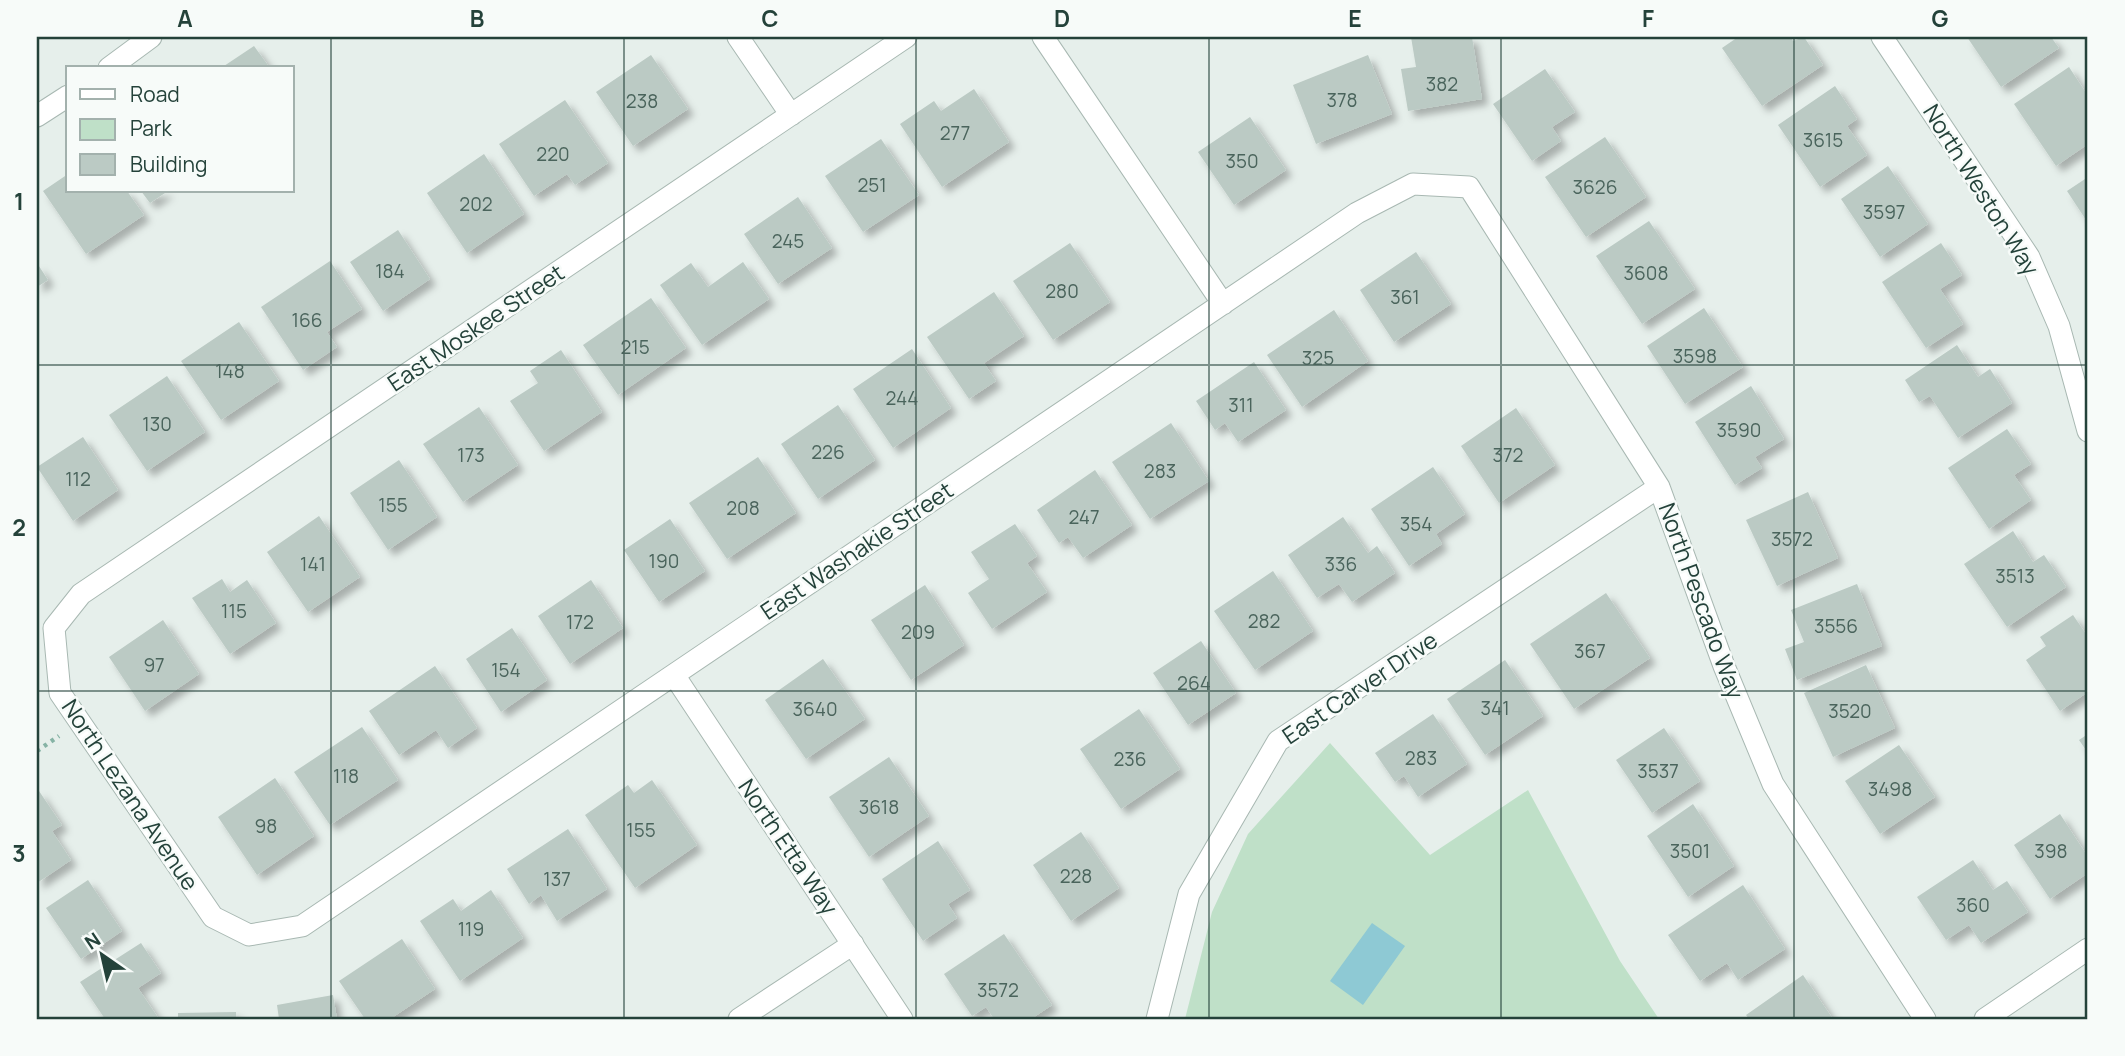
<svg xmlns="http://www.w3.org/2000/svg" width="2125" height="1056" viewBox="0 0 2125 1056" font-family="Manrope,sans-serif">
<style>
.green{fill:#bfe0c8}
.water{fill:#8ec9d4}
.building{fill:#bbcac4;filter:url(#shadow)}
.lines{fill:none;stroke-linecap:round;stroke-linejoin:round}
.minor-casing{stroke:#a8b8b2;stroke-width:23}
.path{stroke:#86b3a5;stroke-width:4.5;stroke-dasharray:3.5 5;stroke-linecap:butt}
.minor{stroke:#fff;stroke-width:21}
.grid{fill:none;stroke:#24423a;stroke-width:2;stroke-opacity:0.55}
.labels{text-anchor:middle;stroke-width:5;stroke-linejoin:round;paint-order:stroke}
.number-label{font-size:19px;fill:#4a645c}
.street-label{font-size:23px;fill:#24423a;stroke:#f7fbf9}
.neatline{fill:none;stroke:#24423a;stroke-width:2.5}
.grid-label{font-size:23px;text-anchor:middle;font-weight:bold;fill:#24423a}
</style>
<defs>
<filter id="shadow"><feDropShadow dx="6" dy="6" stdDeviation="3.5" flood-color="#0004"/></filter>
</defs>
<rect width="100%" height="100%" fill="#e6efeb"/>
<path class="green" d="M1330,743L1430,855L1528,790L1620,961L1659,1019H1185L1212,912L1248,834Z"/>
<path class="water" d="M1372,923L1405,946L1363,1005L1330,981Z"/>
<path class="building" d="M1411,37H1472L1482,99L1408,111L1401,69L1416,67Z
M1738,37H1791L1793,41L1804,37L1823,65L1762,106L1722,48Z
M1967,37H2051L2059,48L2001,87Z
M254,46L270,68H221Z
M651,55L688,109L633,146L596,92Z
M1368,55L1392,114L1316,144L1293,85Z
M2069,67L2088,96V144L2056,166L2014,104Z
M1545,69L1575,112L1552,127L1561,141L1532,161L1493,104Z
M1835,86L1857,119L1847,126L1867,155L1820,187L1778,125Z
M974,89L1009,142L942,187L900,124L934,101L941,111Z
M565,100L608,163L575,185L567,174L534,196L499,144Z
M1250,117L1286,170L1234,205L1198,152Z
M1605,137L1646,197L1586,237L1545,177Z
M881,139L919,195L863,232L825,176Z
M484,154L524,214L467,253L427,193Z
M1888,166L1928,224L1880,257L1841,199Z
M68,174V191H127L144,215L86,254L43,191Z
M2088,177V223L2067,191Z
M141,191H168L150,203Z
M798,197L832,248L778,284L744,234Z
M1649,221L1695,289L1642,324L1596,256Z
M398,230L430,279L383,311L350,262Z
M1070,243L1110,302L1053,340L1013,281Z
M1941,243L1962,275L1940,289L1963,324L1926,348L1882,282Z
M1416,252L1451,304L1394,342L1360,290Z
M330,261L362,309L327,332L337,347L303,370L261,307Z
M743,262L769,299L702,345L660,285L691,263L708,287Z
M37,263L48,280L37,287Z
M994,292L1024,336L984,363L996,381L969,399L927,337Z
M651,298L686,348L618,395L583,345Z
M1704,308L1743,367L1685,404L1647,346Z
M1334,310L1368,361L1302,407L1267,355Z
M239,322L279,381L221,420L181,361Z
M1957,345L1978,377L1990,369L2012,403L1958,438L1930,396L1919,402L1905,380Z
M912,349L951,408L893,448L853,389Z
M561,350L602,412L544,451L510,401L538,383L530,371Z
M1254,362L1286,410L1238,442L1225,423L1215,430L1196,401Z
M167,376L205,432L147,471L109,415Z
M1751,386L1784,439L1755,457L1762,468L1735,485L1695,422Z
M838,405L875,460L818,499L781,444Z
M479,407L518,465L463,502L423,444Z
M1516,408L1555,465L1499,503L1461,446Z
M1171,423L1209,481L1150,519L1112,462Z
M2007,429L2031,464L2014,475L2031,500L1989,529L1948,468Z
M83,437L118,490L73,521L37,467Z
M758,457L796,513L727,559L689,503Z
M399,460L437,517L388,550L350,493Z
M1433,467L1465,514L1436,534L1442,544L1409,566L1371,509Z
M1095,470L1132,525L1083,558L1068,537L1059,543L1037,510Z
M1808,492L1838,558L1777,586L1746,520Z
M319,516L360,577L308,612L267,552Z
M1343,517L1368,553L1377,546L1395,573L1352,602L1339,584L1317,598L1288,555Z
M670,519L705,571L659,602L624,550Z
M1015,524L1037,556L1027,563L1047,592L992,629L968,593L989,579L971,552Z
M2013,531L2033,562L2044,555L2066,587L2007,627L1964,564Z
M1273,571L1313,631L1255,670L1214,611Z
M222,579L230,592L247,580L276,623L230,654L192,598Z
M591,580L623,628L570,664L538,616Z
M1857,584L1882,646L1797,680L1785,649L1804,642L1791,610Z
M925,585L964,645L911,680L871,620Z
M1606,593L1650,658L1574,709L1530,644Z
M2073,615L2088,637V692L2060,711L2026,660L2046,646L2040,637Z
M163,620L199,674L145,711L109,657Z
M512,628L547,680L501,712L466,659Z
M1201,641L1236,693L1188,725L1153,673Z
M823,659L865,719L806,759L765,700Z
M1505,660L1543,716L1485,755L1447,699Z
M1866,665L1895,728L1833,757L1804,693Z
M435,666L477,728L448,748L436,730L399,755L369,711Z
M1139,709L1180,769L1121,809L1080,749Z
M1433,714L1467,764L1418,797L1404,776L1395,782L1375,753Z
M362,727L398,780L330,825L294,772Z
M1664,728L1700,781L1652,813L1616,760Z
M2088,734V753L2079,740Z
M1899,745L1935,797L1880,834L1845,781Z
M889,757L929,816L869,857L829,797Z
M275,778L314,836L257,875L218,817Z
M652,780L697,845L635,888L585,815L628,785L634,793Z
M39,791L62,825L52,831L71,860L37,883V792Z
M1693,804L1734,866L1688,897L1647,836Z
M2060,814L2088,857V873L2050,899L2014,845Z
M568,829L607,889L557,921L541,895L529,904L507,869Z
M1081,832L1119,888L1071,921L1033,865Z
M938,841L970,890L948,904L957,918L923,941L882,879Z
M1973,860L1993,890L2007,881L2028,912L1981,943L1969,925L1946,940L1917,897Z
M88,880L122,931L81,959L46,908Z
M1743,885L1785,949L1738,980L1727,963L1700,981L1668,935Z
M491,890L523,938L460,981L420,921L453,899L461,911Z
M1004,934L1052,1005L1031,1019H994L986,1007L972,1016L944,974Z
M402,939L435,989L393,1017L395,1019H365L339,981Z
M141,943L161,973L138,988L159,1019H105L80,982Z
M1803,975L1833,1019H1749L1746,1015Z
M333,995L337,1019H279L277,1005Z
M236,1012V1019H178V1013Z"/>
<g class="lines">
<defs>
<path id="minor" d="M738,37L791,115
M906,37L81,594L54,628L60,693L213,917L249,935L302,926L1357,213L1413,184L1469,187L1659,487L1724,666L1773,784L1925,1019
M1043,37L1223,304
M1882,37L2029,257L2059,326L2088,431
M109,68L151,37
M37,116L68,96
M674,675L902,1019
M739,1019L853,944
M1157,1019L1189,894L1278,741L1659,487
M1985,1019L2088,949"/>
</defs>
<use href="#minor" class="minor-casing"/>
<path class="path" d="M37,751L59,736"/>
<use href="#minor" class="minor"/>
</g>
<path class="grid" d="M331,37V1019M624,37V1019M916,37V1019M1209,37V1019M1501,37V1019M1794,37V1019M37,365H2088M37,691H2088"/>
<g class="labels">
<g class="number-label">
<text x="1442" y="91">382</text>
<text x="1342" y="107">378</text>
<text x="642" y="108">238</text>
<text x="955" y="140">277</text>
<text x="1823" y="147">3615</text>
<text x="553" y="161">220</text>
<text x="1242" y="168">350</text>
<text x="872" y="192">251</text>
<text x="1595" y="194">3626</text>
<text x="476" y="211">202</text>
<text x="1884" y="219">3597</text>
<text x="788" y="248">245</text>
<text x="390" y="278">184</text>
<text x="1646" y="280">3608</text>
<text x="1062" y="298">280</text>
<text x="1405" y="304">361</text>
<text x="307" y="327">166</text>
<text x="635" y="354">215</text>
<text x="1695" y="363">3598</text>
<text x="1318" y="365">325</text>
<text x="230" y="378">148</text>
<text x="902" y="405">244</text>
<text x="1241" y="412">311</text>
<text x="157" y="431">130</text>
<text x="1739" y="437">3590</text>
<text x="828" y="459">226</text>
<text x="471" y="462">173</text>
<text x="1508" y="462">372</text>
<text x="1160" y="478">283</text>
<text x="78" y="486">112</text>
<text x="393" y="512">155</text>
<text x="743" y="515">208</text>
<text x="1084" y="524">247</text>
<text x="1416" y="531">354</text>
<text x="1792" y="546">3572</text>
<text x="664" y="568">190</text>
<text x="313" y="571">141</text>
<text x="1341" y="571">336</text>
<text x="2015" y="583">3513</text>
<text x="234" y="618">115</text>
<text x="1264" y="628">282</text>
<text x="580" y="629">172</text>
<text x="1836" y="633">3556</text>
<text x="918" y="639">209</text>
<text x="1590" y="658">367</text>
<text x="154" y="672">97</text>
<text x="506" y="677">154</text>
<text x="1194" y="690">264</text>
<text x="1495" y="715">341</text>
<text x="815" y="716">3640</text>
<text x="1850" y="718">3520</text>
<text x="1421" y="765">283</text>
<text x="1130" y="766">236</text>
<text x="1658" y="778">3537</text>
<text x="346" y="783">118</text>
<text x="1890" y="796">3498</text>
<text x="879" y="814">3618</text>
<text x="266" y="833">98</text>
<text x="641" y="837">155</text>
<text x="1690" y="858">3501</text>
<text x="2051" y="858">398</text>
<text x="1076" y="883">228</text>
<text x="557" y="886">137</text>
<text x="1973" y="912">360</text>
<text x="471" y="936">119</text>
<text x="998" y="997">3572</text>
</g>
<g class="street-label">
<text transform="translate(1981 190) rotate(58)" y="8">North Weston Way</text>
<text transform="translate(476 328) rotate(-34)" y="8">East Moskee Street</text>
<text transform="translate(857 551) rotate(-34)" y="8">East Washakie Street</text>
<text transform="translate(1701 601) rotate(70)" y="8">North Pescado Way</text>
<text transform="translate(1360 688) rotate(-34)" y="8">East Carver Drive</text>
<text transform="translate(130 795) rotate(56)" y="8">North Lezana Avenue</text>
<text transform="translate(788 847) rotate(56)" y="8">North Etta Way</text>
</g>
</g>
<rect width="2125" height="1056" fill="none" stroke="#f7fbf9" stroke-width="77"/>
<rect x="66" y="66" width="228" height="126" fill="#f7fbf9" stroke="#a3b1ad" stroke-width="2"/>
<rect x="80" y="89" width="35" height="10" fill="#ffffff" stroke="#a3b1ad" stroke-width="2"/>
<text x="130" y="102" font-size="21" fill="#24423a">Road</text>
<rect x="80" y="119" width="35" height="21" fill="#bfe0c8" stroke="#a3b1ad" stroke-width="2"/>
<text x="130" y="136" font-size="21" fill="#24423a">Park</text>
<rect x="80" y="154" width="35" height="21" fill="#bbcac4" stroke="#a3b1ad" stroke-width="2"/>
<text x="130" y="172" font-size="21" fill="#24423a">Building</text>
<g transform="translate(102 955) rotate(326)" stroke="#f7fbf9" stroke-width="5" paint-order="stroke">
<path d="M0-5L12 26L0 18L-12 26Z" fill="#24423a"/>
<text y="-10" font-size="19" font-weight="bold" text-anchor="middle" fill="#24423a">N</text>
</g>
<rect x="38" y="38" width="2048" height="980" class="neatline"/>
<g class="grid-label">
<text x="185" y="27">A</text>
<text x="477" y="27">B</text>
<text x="770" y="27">C</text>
<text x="1062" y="27">D</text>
<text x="1355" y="27">E</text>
<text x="1648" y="27">F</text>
<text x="1940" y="27">G</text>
<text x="19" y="210">1</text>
<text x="19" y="536">2</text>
<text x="19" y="862">3</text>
</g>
</svg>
